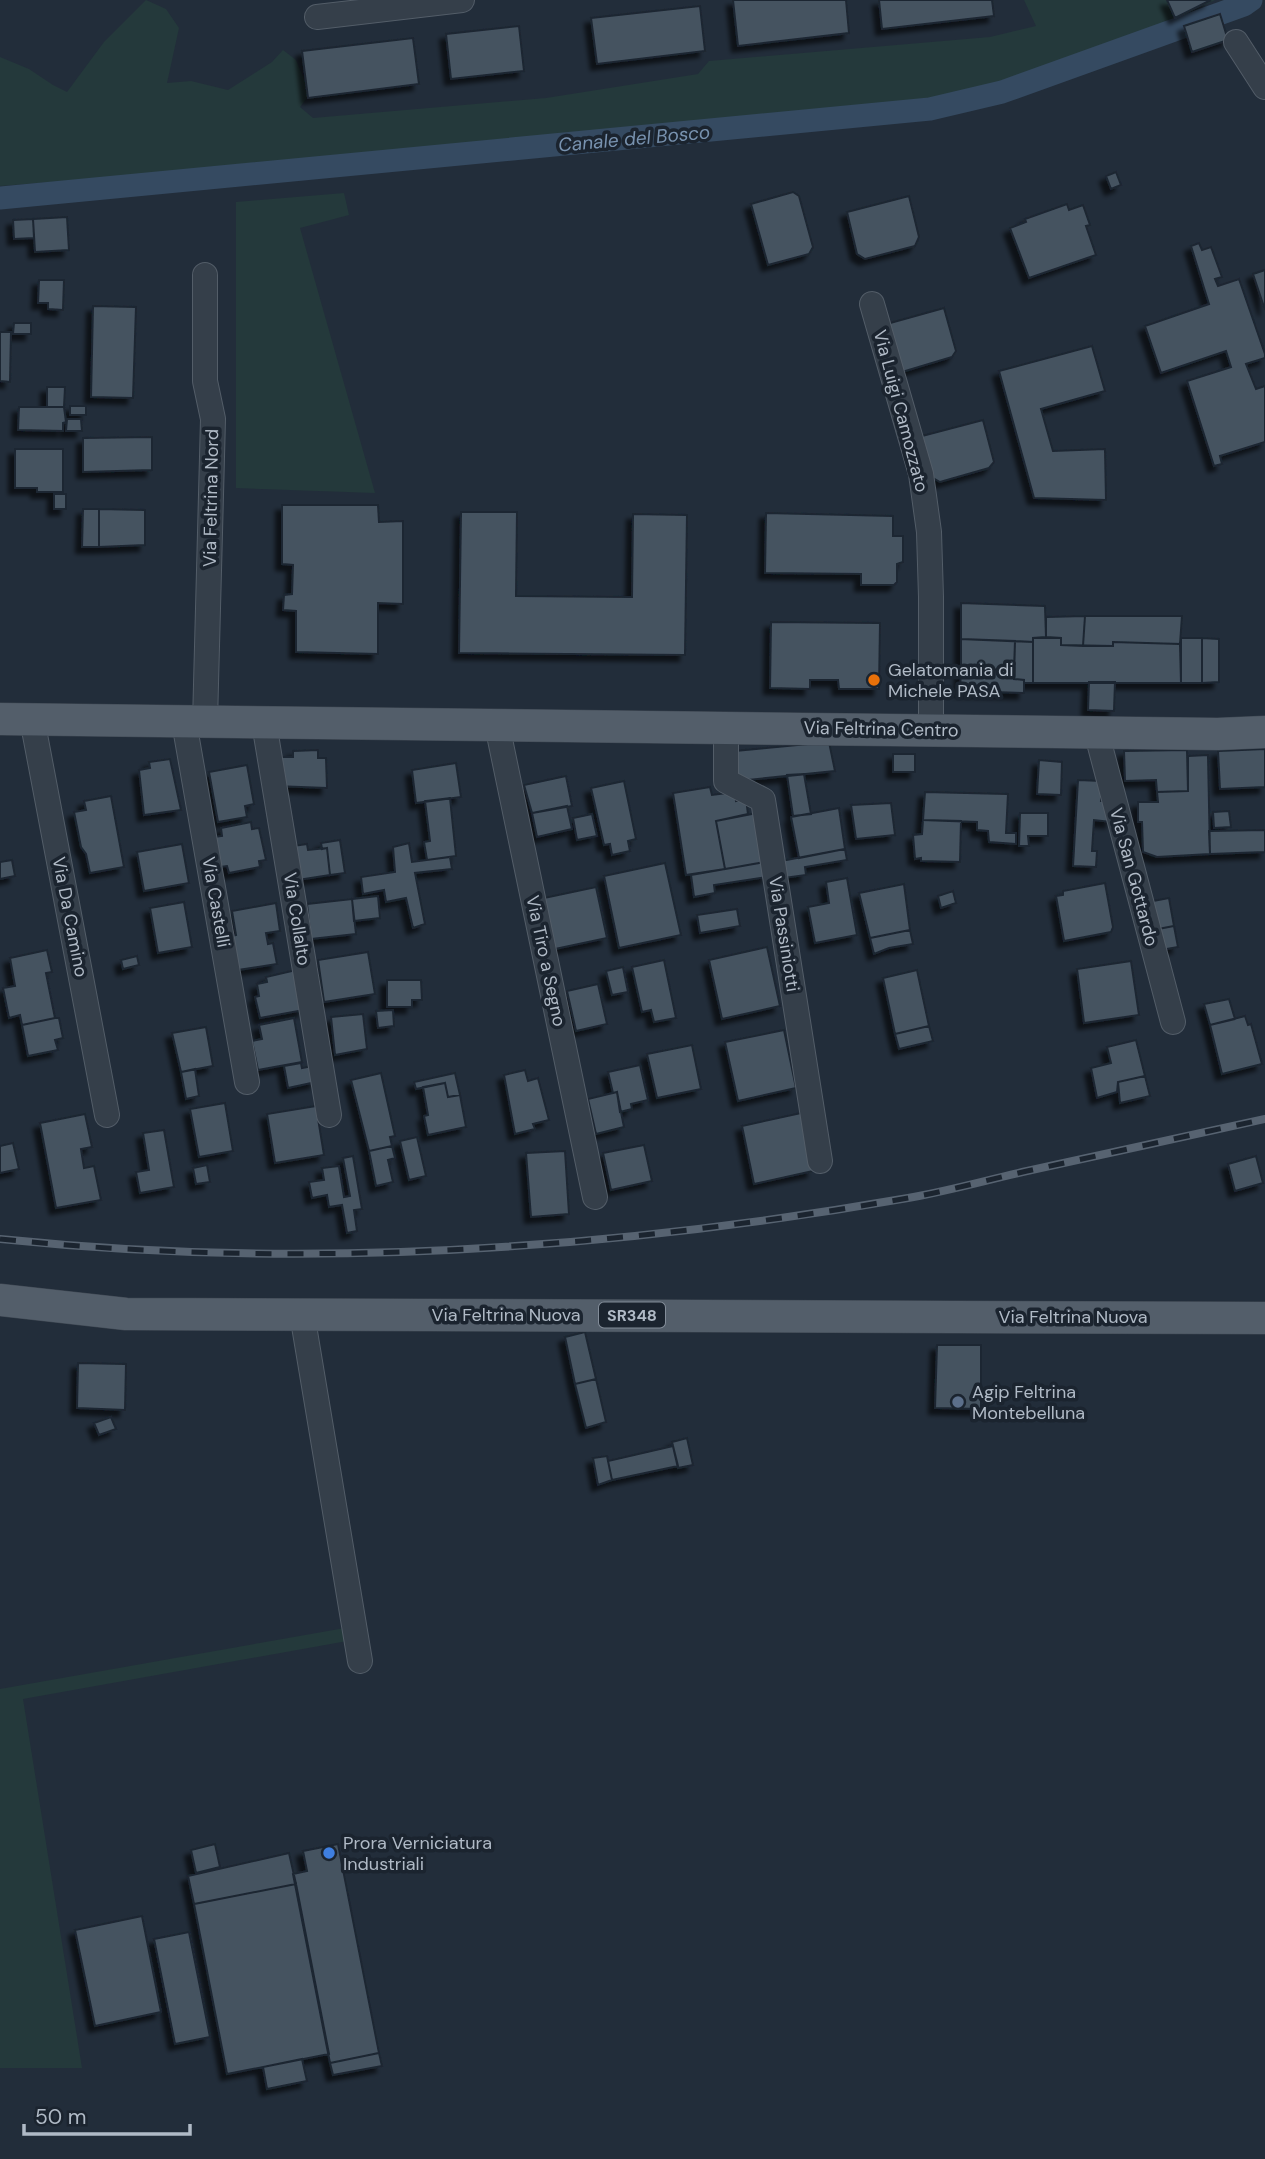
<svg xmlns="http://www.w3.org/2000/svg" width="1265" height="2159" viewBox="0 0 1265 2159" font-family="'DM Sans',sans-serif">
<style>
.green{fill:#24393b}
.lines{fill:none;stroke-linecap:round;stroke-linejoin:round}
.canal{stroke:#354a61;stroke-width:23}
.building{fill:#455361;stroke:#1d2631;stroke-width:2;filter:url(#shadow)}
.minor-casing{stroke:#535d68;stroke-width:26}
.major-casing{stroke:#3f4853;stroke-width:33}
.minor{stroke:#353f4a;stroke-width:24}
.major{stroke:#535e6a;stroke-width:32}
.rail-casing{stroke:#576371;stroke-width:8}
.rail{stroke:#1b242f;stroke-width:5;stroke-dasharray:16;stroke-linecap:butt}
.food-dot{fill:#e8710a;stroke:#1b242f;stroke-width:2.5}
.service-dot{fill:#5c6f8a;stroke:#1b242f;stroke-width:2.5}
.shop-dot{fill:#3f7fe0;stroke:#1b242f;stroke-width:2.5}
.labels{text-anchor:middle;stroke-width:7;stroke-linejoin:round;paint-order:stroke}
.shield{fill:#1b242f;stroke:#838d99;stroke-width:2}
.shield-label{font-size:16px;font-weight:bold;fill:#b0bac6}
.street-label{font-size:18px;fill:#b0bac6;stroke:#1b242f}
.poi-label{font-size:18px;fill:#b0bac6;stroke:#1b242f;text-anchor:start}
.water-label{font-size:19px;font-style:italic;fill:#7892af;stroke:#1b242f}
</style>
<defs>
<filter id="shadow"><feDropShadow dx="-6" dy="6" stdDeviation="2" flood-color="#0009"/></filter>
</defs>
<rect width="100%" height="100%" fill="#222d3a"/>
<path class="green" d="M146,0L166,9L179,28L167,83L191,81L228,90L272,62L283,50L296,60L310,94L300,107L313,118L546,98L698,74L709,61L990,37L1036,26L1024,0H1215L1111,49L989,91L757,120L628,133L503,140L368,158L0,186V57L29,69L53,85L67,92L104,42Z
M344,193L349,215L300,228L375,493L236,488V202Z
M362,1625L364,1638L23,1699L82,2068H0V1689Z"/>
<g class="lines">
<path class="canal" d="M0,198L930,109L1002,92L1244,5L1251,0"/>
</g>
<path class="building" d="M733,0H846L849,33L738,46Z
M879,0H992L994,16L882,29Z
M1167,0H1211L1175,18Z
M700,6L705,51L597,64L591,18Z
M1220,14L1228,40L1192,52L1184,26Z
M519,26L524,71L451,79L446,34Z
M413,38L419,84L308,98L302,51Z
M1116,172L1121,185L1111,189L1106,176Z
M793,192L799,196L813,247L809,254L768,265L751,204Z
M909,196L919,237L915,246L865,259L857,254L847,212Z
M1067,204L1069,210L1083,205L1090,225L1086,226L1096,255L1029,278L1010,228L1026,222L1025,219Z
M67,217L69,250L35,252L33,219Z
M33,219L34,238L14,239L13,220Z
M1199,243L1202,250L1211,247L1222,277L1215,279L1218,286L1239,279L1265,354V358L1246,364L1256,389L1265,386V442L1220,456L1222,464L1214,466L1187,381L1231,367L1226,351L1161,373L1145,326L1209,304L1191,246Z
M1265,270V310L1253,274Z
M39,280H64L63,310L48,309V303H38Z
M93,306L136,307L133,398L91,397Z
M944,308L956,351L952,357L902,372L883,325Z
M14,323H31V334H13Z
M0,332H11L10,382L0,381Z
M1092,346L1105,391L1041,409L1053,451L1105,449L1106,500L1034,498L999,371Z
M47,387H65L64,407H47Z
M70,406H86V415H70Z
M19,407H64L66,422L63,423V431L18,430Z
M67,419H81L82,431H66Z
M983,420L994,462L989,468L940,482L933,478L922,436Z
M152,437V470L83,472V438Z
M15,449H63V492H37V488H15Z
M54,494H66V509H54Z
M282,505H378L379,522L403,521V604L378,603V654L296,652V611L283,610L284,595L292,594L293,565L282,564Z
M83,509H99V547H82Z
M99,509L145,510V545L99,547Z
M461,512H517L516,596L632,597L633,514L687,515L685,655L459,653Z
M766,513L893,516V536H903V562L897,564V582L894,585H861V574L765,573Z
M961,603L1045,606L1046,637L1033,638V642L961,639Z
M1085,616L1083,646L1061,645V638L1046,637V617Z
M1085,616H1182L1180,644L1113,642V646H1083Z
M771,622L880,623L879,689H839L838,680H810V689L770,688Z
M1033,638H1061V645L1113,646V642L1180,644L1181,683H1033Z
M1181,638H1202V683H1181Z
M1202,638L1219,639V682L1202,683Z
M961,639L1015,641L1014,670L961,669Z
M1015,641L1033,642V683H1024V680L1014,679Z
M961,669L1014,670V679L1024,680V693L960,691Z
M1089,682H1115L1114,711L1088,710Z
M829,742L835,771L738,781L735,751Z
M1265,749V787L1220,789L1218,751Z
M318,750V758H326L327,788L274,786L273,757H293V751Z
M1187,750L1188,791L1157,792L1156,780L1125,781L1124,751Z
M893,754H915V772H893Z
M1208,755L1210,854L1157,857L1143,852L1142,822H1138V802H1158L1157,792L1188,791V756Z
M170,759L181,810L144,815L139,770L150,768L149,762Z
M1039,760L1062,762L1061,795L1037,794Z
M456,763L461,797L416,803L412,770Z
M247,765L254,804L245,806L247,817L218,822L209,772Z
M804,774L811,814L793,816L787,775Z
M566,776L572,806L532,813L524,785Z
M1078,780L1102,781L1101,801H1113L1111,822L1094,820L1092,851H1097L1096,867L1073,866Z
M624,781L636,839L628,841L630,851L612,855L610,844L604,845L591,788Z
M710,787L712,795L735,792L736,801L746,799L748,814L716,821L725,869L686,875L673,793Z
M925,792L1008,794L1006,833H1016V844L989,842L988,831L977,830V822L923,820Z
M111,796L124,867L90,873L86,854L81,847L74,812L86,810L84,801Z
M450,798L456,856L427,860L424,842L430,841L425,801Z
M891,803L895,835L856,839L851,805Z
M567,806L572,829L537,837L532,813Z
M839,808L845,849L799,858L791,817Z
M1229,811L1231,827L1214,828L1213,812Z
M757,813L765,862L725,869L716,821Z
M1020,813H1048V836H1028L1029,846H1019Z
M592,814L597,836L577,840L573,818Z
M923,820L961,821L960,862L921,861V858L915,859L913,835L922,834Z
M251,822L252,829L259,828L266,860L259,861L260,867L229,873L227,866L220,867L214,837L222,836L221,828Z
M1265,830V852L1210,854L1209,831Z
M340,840L345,873L330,875L327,848L322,849L321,843Z
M409,843L412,862L450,857L452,869L415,873L425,924L413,928L406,898L386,902L384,890L363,894L361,877L395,872L393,847Z
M182,844L189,883L144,891L137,852Z
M307,844L308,850L327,848L330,875L298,880L293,846Z
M845,849L847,860L805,867L806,875L784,878L781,861Z
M12,860L15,876L0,879V862Z
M765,862L767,877L714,885L715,893L694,897L691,875Z
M665,863L681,935L619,948L604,876Z
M847,878L857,935L815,943L808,907L829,903L826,882Z
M1105,883L1113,927L1111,932L1064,941L1056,896L1063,895V891Z
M904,884L910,930L870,938L859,893Z
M596,887L607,938L555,949L544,898Z
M953,891L956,903L941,908L938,896Z
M378,896L380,918L354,921L352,899Z
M1169,898L1174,926L1158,929L1153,901Z
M352,899L356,934L311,939L307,904Z
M184,902L192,947L158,953L150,908Z
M276,903L280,931L266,933L268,944L273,943L277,964L238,970L232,936L236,935L232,911Z
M737,909L740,926L700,933L697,915Z
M1174,926L1178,947L1161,950L1158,929Z
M910,930L913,944L889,948L874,954L870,938Z
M767,947L780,1006L722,1019L709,960Z
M47,950L52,972L46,973L55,1018L22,1025L20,1015L9,1018L3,988L15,986L10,958Z
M368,952L375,994L324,1002L318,960Z
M137,956L139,965L123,969L121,960Z
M664,960L676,1018L654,1022L651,1010L642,1012L632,967Z
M1131,961L1139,1015L1084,1023L1077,969Z
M623,967L628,992L612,995L606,971Z
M296,970L304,1010L260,1018L255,997L259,996L257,984L267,982L266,977Z
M917,970L929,1026L895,1034L883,978Z
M387,980H421L422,1000H412V1007H387Z
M598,984L607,1024L576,1031L567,991Z
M1229,999L1235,1019L1210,1025L1204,1004Z
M393,1010L394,1026L378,1028L376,1011Z
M363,1014L367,1049L335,1055L331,1017Z
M1245,1016L1248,1025L1251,1024L1262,1064L1222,1074L1210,1025Z
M55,1018H59L63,1038L55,1040L58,1050L28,1056L22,1025Z
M294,1018L302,1062L258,1070L252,1041L262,1039L259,1025Z
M929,1026L933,1041L899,1049L895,1034Z
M206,1027L213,1066L181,1072L172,1033Z
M784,1030L796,1088L738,1101L725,1042Z
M1136,1040L1145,1076L1118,1082L1117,1092L1097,1098L1091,1068L1111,1063L1107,1047Z
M692,1045L701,1089L657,1098L647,1054Z
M301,1063L302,1068L312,1066L316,1082L288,1088L284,1066Z
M640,1065L648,1100L631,1104L632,1109L620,1112L617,1092L613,1093L608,1072Z
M195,1069L199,1096L186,1099L181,1072Z
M525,1070L528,1081L538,1078L549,1120L533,1124L535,1129L515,1134L504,1075Z
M381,1073L395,1136L390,1137L392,1146L369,1151L351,1080Z
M455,1073L460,1095L448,1097L445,1083L416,1089L414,1082Z
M1145,1076L1150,1096L1120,1103L1118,1082Z
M445,1083L448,1097L460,1095L466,1127L428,1135L424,1116L428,1115L423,1087Z
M617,1092L624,1127L596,1134L588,1099Z
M225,1103L233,1151L199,1157L190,1109Z
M316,1106L324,1155L275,1163L267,1114Z
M801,1113L813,1171L754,1184L742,1126Z
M85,1114L92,1147L81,1149L84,1168L94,1166L101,1200L56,1208L40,1123Z
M164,1130L174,1187L140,1193L136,1172L149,1170L143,1133Z
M417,1137L426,1176L409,1180L400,1141Z
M13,1143L19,1169L0,1173V1146Z
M644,1145L652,1181L611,1190L603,1153Z
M392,1146L395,1158L388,1160L393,1182L376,1186L369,1151Z
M565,1151L569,1214L531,1217L526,1153Z
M353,1156L362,1209L354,1210L357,1231L347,1233L342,1205L329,1207L327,1195L312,1198L309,1182L324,1180L322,1168L339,1166L344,1197L350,1196L343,1158Z
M1256,1156L1263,1183L1235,1191L1228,1164Z
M207,1165L210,1182L196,1184L193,1168Z
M585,1332L596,1379L575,1384L565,1337Z
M937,1345H981V1409L935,1408Z
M78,1363L126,1364L125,1410L77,1408Z
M596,1379L606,1422L586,1428L575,1384Z
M111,1417L116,1429L99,1435L94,1423Z
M687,1438L693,1465L678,1468L672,1442Z
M673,1446L678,1466L612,1480L608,1461Z
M607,1456L612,1480L598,1485L593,1458Z
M215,1844L220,1867L196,1873L191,1850Z
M338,1844L379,2053L330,2063L293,1874L307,1871L303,1851Z
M289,1853L296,1884L194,1904L188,1876Z
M296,1884L329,2054L227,2074L194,1904Z
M142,1916L161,2012L95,2026L75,1930Z
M189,1932L210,2037L175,2044L154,1939Z
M379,2053L382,2066L333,2075L330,2063Z
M302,2059L307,2081L267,2089L263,2067Z"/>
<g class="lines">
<defs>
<path id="minor" d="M317,17L462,0
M1236,42L1265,87
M205,275V381L213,419L205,722
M872,304L921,474L929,532L931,597V730
M32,719L107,1115
M184,722L247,1082
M264,723L329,1115
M497,725L595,1197
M726,728V781L763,800L820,1161
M1096,731L1173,1022
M302,1314L360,1661"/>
<path id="major" d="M0,719L1218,734L1265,732
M0,1300L126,1314L1265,1318"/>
</defs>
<use href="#minor" class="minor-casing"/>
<use href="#major" class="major-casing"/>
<use href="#minor" class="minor"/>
<use href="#major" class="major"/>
<defs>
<path id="rail" d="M0,1239C302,1270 609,1250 908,1198C948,1191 987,1180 1027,1171C1106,1154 1186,1136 1265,1119"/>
</defs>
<use href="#rail" class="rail-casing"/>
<use href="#rail" class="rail"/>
</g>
<circle class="food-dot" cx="874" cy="680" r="7"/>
<circle class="service-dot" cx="958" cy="1402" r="7"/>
<circle class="shop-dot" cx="329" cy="1853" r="7"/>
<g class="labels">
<rect class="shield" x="599" y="1302.5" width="66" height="25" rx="5"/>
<g class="shield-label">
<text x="632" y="1321">SR348</text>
</g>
<g class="street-label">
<text transform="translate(901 411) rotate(75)" y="6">Via Luigi Camozzato</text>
<text transform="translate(211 498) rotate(-89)" y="6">Via Feltrina Nord</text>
<text transform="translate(881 729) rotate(1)" y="6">Via Feltrina Centro</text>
<text transform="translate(1134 877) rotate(75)" y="6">Via San Gottardo</text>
<text transform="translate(216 902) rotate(80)" y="6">Via Castelli</text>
<text transform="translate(70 917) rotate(79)" y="6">Via Da Camino</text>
<text transform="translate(297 919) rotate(81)" y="6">Via Collalto</text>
<text transform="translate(784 934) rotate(81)" y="6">Via Passiniotti</text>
<text transform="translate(546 961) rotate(78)" y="6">Via Tiro a Segno</text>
<text x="506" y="1321">Via Feltrina Nuova</text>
<text x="1073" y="1323">Via Feltrina Nuova</text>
</g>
<g class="poi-label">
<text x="888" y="676">Gelatomania di<tspan x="888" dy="21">Michele PASA</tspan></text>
<text x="972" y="1398">Agip Feltrina<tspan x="972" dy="21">Montebelluna</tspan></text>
<text x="343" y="1849">Prora Verniciatura<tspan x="343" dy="21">Industriali</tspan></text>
</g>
<g class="water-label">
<text transform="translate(634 138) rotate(-5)" y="7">Canale del Bosco</text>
</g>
</g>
<path d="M24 2124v10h166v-10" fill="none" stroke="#b0bac6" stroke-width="3.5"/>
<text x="35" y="2124" font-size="21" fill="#b0bac6" stroke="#1b242f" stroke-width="5" paint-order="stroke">50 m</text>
</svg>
